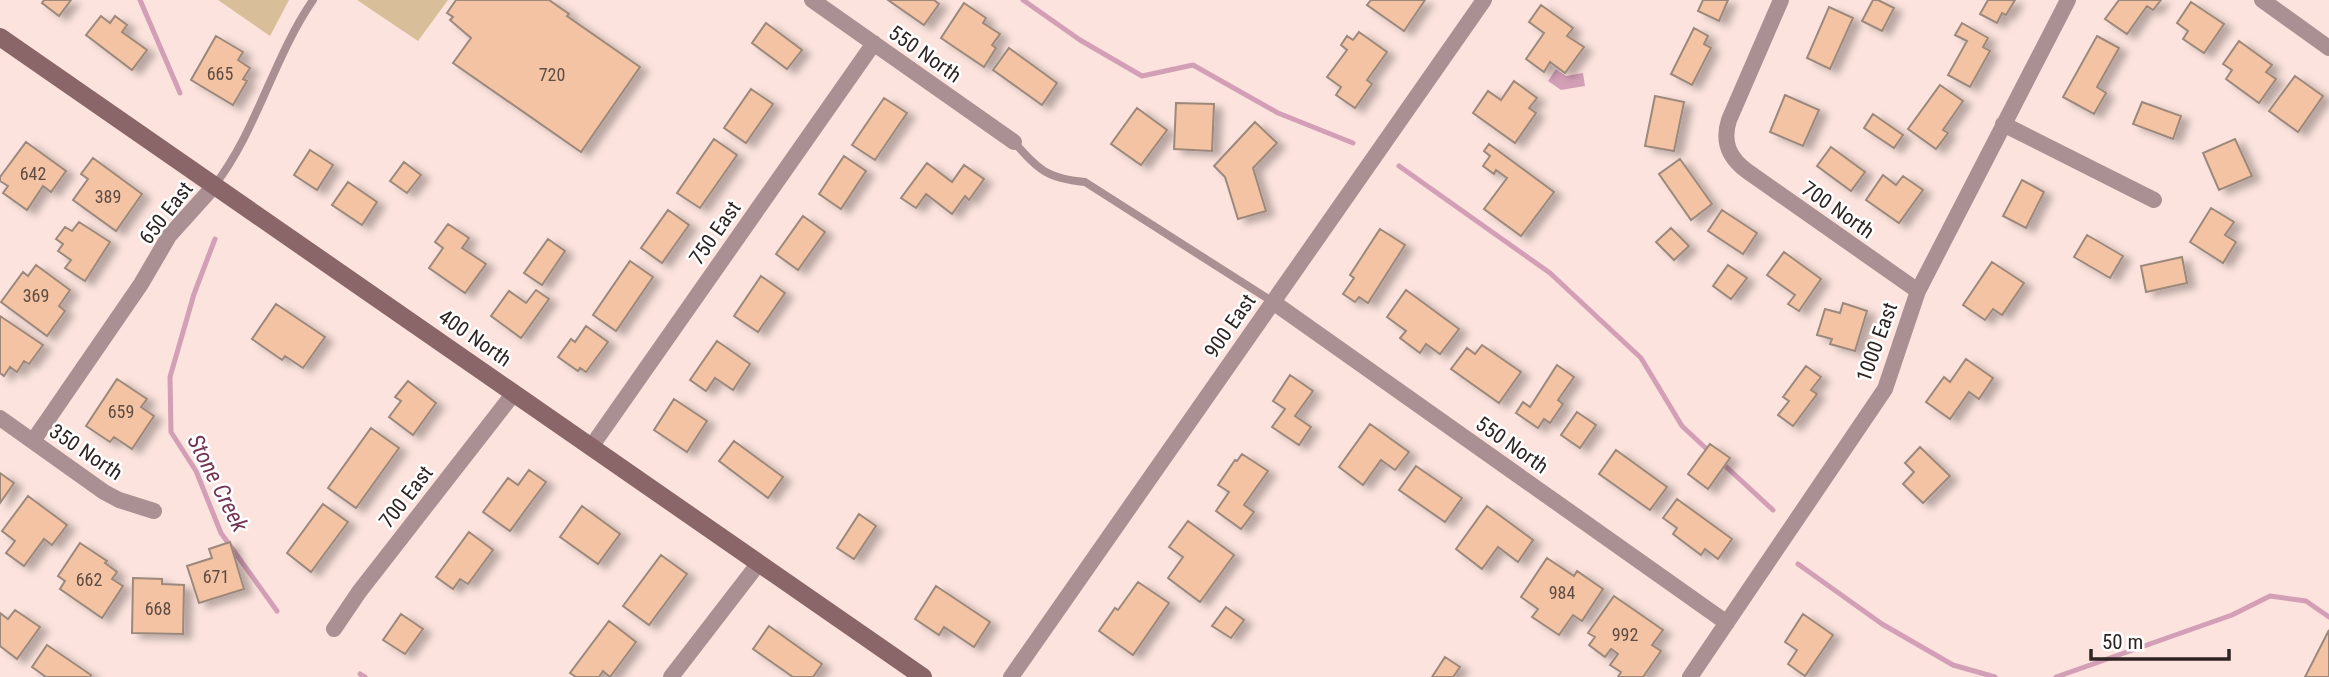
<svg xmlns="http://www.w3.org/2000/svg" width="2329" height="677" viewBox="0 0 2329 677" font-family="'Roboto Condensed',sans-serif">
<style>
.green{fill:#d8be99}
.water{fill:#d39fb6}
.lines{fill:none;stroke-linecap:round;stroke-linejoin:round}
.stream{stroke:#d39fb6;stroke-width:5}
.building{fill:#f3c3a4;stroke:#9c897c;stroke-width:2;filter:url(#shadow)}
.service{stroke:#aa9093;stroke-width:8}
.minor{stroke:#aa9093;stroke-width:16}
.secondary{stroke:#8a6669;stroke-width:18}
.labels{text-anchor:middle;stroke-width:5;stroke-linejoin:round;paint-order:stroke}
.number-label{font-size:18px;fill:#5f4c43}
.street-label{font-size:21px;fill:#2e2523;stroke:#fff}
.water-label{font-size:23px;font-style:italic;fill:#743454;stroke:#fff}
</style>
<defs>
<filter id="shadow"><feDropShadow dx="8" dy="4.5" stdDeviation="3.5" flood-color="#0004"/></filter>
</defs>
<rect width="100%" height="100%" fill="#fce3dd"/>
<path class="green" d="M218,0H289L270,36Z
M357,0H448L418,41Z"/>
<path class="water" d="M1556,69L1566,76L1583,73L1585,86L1561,90L1548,81Z"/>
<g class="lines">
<path class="stream" d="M140,0L180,93
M1023,0L1080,40L1142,76L1193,65L1278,113L1353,143
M1399,166L1550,273L1641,358L1682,426L1711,453
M215,239L194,294L170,377L171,432L196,471L221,533L277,611
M1721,462L1773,510
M1798,564L1882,624L1953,665L1995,677
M360,674L365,677
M2056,677L2232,615L2270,596L2306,601L2329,617"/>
</g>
<path class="building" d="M44,0H71L59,16L42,3Z
M456,0H549L569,14L567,16L640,67L581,152L453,63L471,38L450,20L453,17L447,13Z
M888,0H934L939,4L924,25Z
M1371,0H1425L1404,31L1367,5Z
M1703,0H1728L1719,21L1698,11Z
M1873,0H1878L1894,8L1882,31L1862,21Z
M1988,0H2015L2006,15L2002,13L1997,23L1980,14Z
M2119,0H2161L2153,10L2147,6L2127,34L2105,19Z
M2191,2L2224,24L2204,53L2183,39L2188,31L2177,23Z
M964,3L986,18L983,23L1000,34L992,45L996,48L984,67L941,38Z
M1541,5L1573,28L1567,36L1584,47L1565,73L1550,62L1544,72L1526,59L1544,33L1529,22Z
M1829,7L1853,18L1830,69L1807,58Z
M101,16L110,23L115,16L127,25L122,32L147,50L132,70L86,35Z
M766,23L802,50L787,69L752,43Z
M1962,23L1988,38L1983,47L1990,51L1970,87L1948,75L1967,41L1955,35Z
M1694,28L1708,36L1704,44L1711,48L1692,85L1671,74Z
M1359,32L1387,52L1367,80L1372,84L1355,108L1336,95L1341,87L1327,77L1347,50L1341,45L1347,36L1353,40Z
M216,36L243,52L238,60L250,68L243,79L247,81L233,105L191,80Z
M2097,36L2119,48L2097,87L2106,93L2094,114L2063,97Z
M2239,41L2272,65L2266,72L2276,79L2259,103L2226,79L2232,70L2223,64Z
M1009,48L1057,83L1042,105L993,70Z
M2295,76L2323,96L2298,132L2269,111Z
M1514,81L1537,98L1529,108L1536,113L1515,143L1473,113L1488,91L1501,100Z
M1940,85L1963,101L1943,130L1948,133L1936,149L1908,129Z
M751,89L773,104L746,143L724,128Z
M1785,95L1819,110L1803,146L1770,132Z
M1655,96L1684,102L1674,151L1645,146Z
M884,98L907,113L875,160L852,145Z
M2142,102L2181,116L2173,139L2133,124Z
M1176,103L1214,104L1212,151L1174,149Z
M1137,108L1167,130L1141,165L1111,144Z
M1873,114L1903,135L1894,148L1864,128Z
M1255,122L1277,143L1253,168L1266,211L1238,219L1225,177L1214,166Z
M714,139L737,155L700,208L677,193Z
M2235,139L2252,176L2219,190L2203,153Z
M26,142L66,171L51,192L43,186L27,210L3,193L8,186L0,181V177Z
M1489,144L1554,192L1521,236L1484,209L1507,178L1496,170L1494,174L1483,166L1490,156L1484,151Z
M1831,147L1865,172L1851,191L1817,166Z
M310,150L333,165L317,190L294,175Z
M844,156L866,171L841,209L819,194Z
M93,158L142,194L116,231L73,200L88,179L81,174Z
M1680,159L1712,204L1691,220L1659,174Z
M404,162L421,175L407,193L390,181Z
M927,163L952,182L964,165L984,179L969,200L965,196L952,214L926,194L916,208L901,198Z
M1883,175L1896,185L1903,176L1923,190L1899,223L1866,200Z
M2022,180L2044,192L2026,228L2003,216Z
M348,182L377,202L362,225L332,205Z
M2211,208L2234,222L2225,235L2236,242L2223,263L2190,242Z
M668,210L689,225L662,263L641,248Z
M1722,210L1757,233L1743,254L1708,231Z
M803,216L825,232L798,270L776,254Z
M79,222L110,242L85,281L65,268L71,260L58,251L63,244L56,239L65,227L72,231Z
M448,224L469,238L462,248L486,264L465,293L429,268L443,248L435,242Z
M1671,228L1689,246L1674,260L1656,242Z
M1380,229L1405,245L1368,303L1359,297L1355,302L1343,294L1354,278L1350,275Z
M2087,235L2123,256L2110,278L2074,257Z
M548,239L565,251L542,285L524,273Z
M1784,252L1821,279L1799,311L1788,304L1795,295L1767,275Z
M2182,257L2187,283L2146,292L2141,266Z
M630,261L653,277L616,331L593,315Z
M1992,262L2024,283L2002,315L1993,309L1985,320L1963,305Z
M36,265L70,290L59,306L65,311L47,336L1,302L23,272L28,276Z
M1728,265L1747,278L1731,299L1713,286Z
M761,276L785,293L758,332L734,316Z
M536,290L549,299L521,338L491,316L509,291L526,303Z
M1406,290L1459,329L1440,354L1426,344L1420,353L1400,338L1406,331L1387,317Z
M1843,303L1867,311L1855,351L1830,344L1832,339L1817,335L1825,309L1840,313Z
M276,304L325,337L303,368L285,356L282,360L252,339Z
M0,316L43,345L29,364L24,361L17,372L10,367L4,376L0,373Z
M586,326L608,342L586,372L580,368L578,371L558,357L571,339L575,342Z
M717,341L750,364L733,390L715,378L706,391L690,380Z
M1482,345L1521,372L1499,403L1451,369L1467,348L1475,354Z
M1966,359L1993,378L1979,399L1969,392L1950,419L1926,402L1944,377L1950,382Z
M1557,365L1574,377L1558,400L1563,404L1550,423L1544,419L1538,428L1516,413L1523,402L1530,407Z
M1806,366L1821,377L1811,390L1817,394L1793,426L1778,415L1789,401L1783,397Z
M1290,375L1313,391L1295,416L1311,427L1299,445L1272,427L1285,409L1273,401Z
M117,379L147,399L141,407L154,416L132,449L114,437L110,442L86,426Z
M408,381L436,403L413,435L389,417L401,401L395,397Z
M674,399L707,421L687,452L654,430Z
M1577,412L1596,425L1580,448L1561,435Z
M1370,424L1409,452L1395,470L1381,460L1363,485L1339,467Z
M371,428L399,448L356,508L328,488Z
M734,441L783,477L768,498L719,461Z
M1710,444L1730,458L1708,489L1688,474Z
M1920,447L1950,476L1923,503L1903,484L1914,472L1905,463Z
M1616,450L1667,487L1650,510L1599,474Z
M1242,454L1268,471L1244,505L1254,512L1241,529L1216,511L1229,492L1218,485L1235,460L1237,461Z
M1416,466L1462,498L1445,522L1399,490Z
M529,470L546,482L510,531L483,512L508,478L518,485Z
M0,473L14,483L0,503Z
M28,496L67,525L52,545L44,539L24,566L6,553L15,541L2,531Z
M1677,499L1732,539L1718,559L1705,549L1701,555L1673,534L1677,528L1663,518Z
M323,504L348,522L311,572L287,553Z
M582,506L620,534L598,564L560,537Z
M1487,506L1533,540L1518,562L1498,547L1482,569L1456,549Z
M859,514L876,526L854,559L837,548Z
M1188,521L1234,555L1200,602L1168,578L1183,557L1169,547Z
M469,532L493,550L468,584L460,579L453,589L436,577Z
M230,542L244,589L199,603L187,566L212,558L209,549Z
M80,543L107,561L105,563L117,572L112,579L123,586L102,618L60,589L65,581L58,576Z
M661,555L687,574L649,625L623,606Z
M1547,558L1574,576L1577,571L1603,589L1582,621L1573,615L1559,635L1532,617L1538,609L1521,597Z
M133,578L162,579V584L184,585L183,634L132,633Z
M1138,582L1169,603L1133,655L1099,631L1115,608L1118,610Z
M936,586L990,622L974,647L944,627L939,635L915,619Z
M1614,596L1663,630L1652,645L1661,651L1643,677H1618L1621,672L1610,665L1618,654L1611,649L1605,657L1589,645L1595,637L1588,633Z
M1226,607L1244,620L1231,638L1212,626Z
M15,610L40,627L17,659L0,646V613L8,619Z
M401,614L423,629L405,654L383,640Z
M1803,614L1833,635L1805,676L1788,664L1797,650L1785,642Z
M609,621L636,642L610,677L603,671L599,677H576L570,673Z
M769,626L822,664L813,677H793L753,649Z
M2329,630V677H2305Z
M47,645L91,675L90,677H46L32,667Z
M1445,657L1460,667L1453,677H1432Z"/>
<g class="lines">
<path class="service" d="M1014,142C1039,170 1046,178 1085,182L1273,302
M214,186C257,131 273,58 313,0"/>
<path class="minor" d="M812,0L1014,142
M1781,0L1729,120C1722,142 1729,158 1747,171L1918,291
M2262,0L2329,48
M2003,124L2154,200
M1273,302L1727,623
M0,418L104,492L119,500L154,511
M33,441L141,284L169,236L214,186
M591,447L874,43
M334,629L359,592L514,393
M671,677L759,563
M1011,677L1484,0
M1690,677L1885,389L1918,291L2068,0"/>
<path class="secondary" d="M0,37L923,677"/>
</g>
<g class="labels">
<g class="number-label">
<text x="220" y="80">665</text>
<text x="552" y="81">720</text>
<text x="33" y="180">642</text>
<text x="108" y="203">389</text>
<text x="36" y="302">369</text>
<text x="121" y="418">659</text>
<text x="216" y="583">671</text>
<text x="89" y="586">662</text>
<text x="1562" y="599">984</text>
<text x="158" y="615">668</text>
<text x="1625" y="641">992</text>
</g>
<g class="street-label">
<text transform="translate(925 54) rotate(35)" y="7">550 North</text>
<text transform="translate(1838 210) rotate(35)" y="7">700 North</text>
<text transform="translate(166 213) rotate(-52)" y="7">650 East</text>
<text transform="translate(715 233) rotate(-55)" y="7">750 East</text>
<text transform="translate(1230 326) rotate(-55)" y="7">900 East</text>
<text transform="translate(475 338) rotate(35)" y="7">400 North</text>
<text transform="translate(1877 342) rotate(-70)" y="7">1000 East</text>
<text transform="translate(1512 445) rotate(35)" y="7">550 North</text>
<text transform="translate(86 452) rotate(34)" y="7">350 North</text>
<text transform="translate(406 497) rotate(-52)" y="7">700 East</text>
</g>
<g class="water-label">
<text transform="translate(218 483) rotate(63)" y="8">Stone Creek</text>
</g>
</g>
<path d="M2091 649v10h138v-10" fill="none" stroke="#2e2523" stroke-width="3.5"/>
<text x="2102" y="649" font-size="21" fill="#2e2523" stroke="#ffffff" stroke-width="5" paint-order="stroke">50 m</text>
</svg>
